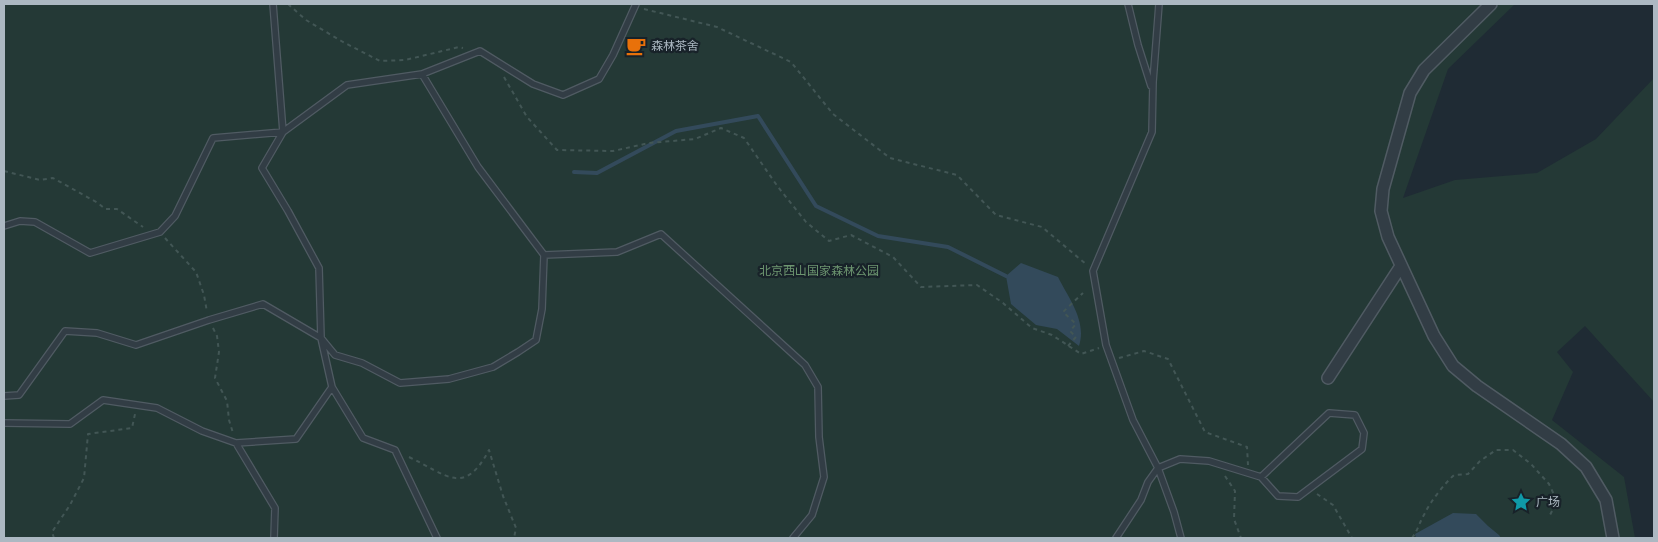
<svg xmlns="http://www.w3.org/2000/svg" width="1658" height="542" viewBox="0 0 1658 542" font-family="'Nunito Sans','Noto Sans SC',sans-serif">
<style>
.green{fill:#243936}
.water{fill:#334a5b}
.lines{fill:none;stroke-linecap:round;stroke-linejoin:round}
.stream{stroke:#334a5b;stroke-width:4}
.service-casing{stroke:#505b63;stroke-width:8}
.minor-casing{stroke:#505b63;stroke-width:14}
.path{stroke:#425655;stroke-width:2;stroke-dasharray:4 4;stroke-linecap:butt}
.service{stroke:#323d45;stroke-width:5.5}
.minor{stroke:#323d45;stroke-width:11}
.labels{text-anchor:middle;stroke-width:4.5;stroke-linejoin:round;paint-order:stroke}
.poi-label{font-size:12px;fill:#acb8c2;stroke:#182229;text-anchor:start}
.park-label{font-size:12px;fill:#6d9670;stroke:#182229}
</style>
<rect width="100%" height="100%" fill="#1f2b34"/>
<path class="green" d="M4,4H1515L1448,69L1403,198L1455,180L1537,173L1596,139L1654,78V402L1585,326L1557,352L1573,372L1552,420L1624,477L1635,538H4Z"/>
<path class="water" d="M1021,263L1058,277C1069,299 1087,321 1079,346L1057,329L1036,325L1011,304L1006,276Z
M1453,513L1476,514L1488,526L1499,535L1501,538H1416L1415,534Z"/>
<g class="lines">
<path class="stream" d="M574,172L597,173L676,131L758,116L816,206L878,236L948,247L1006,276"/>
<defs>
<path id="service" d="M273,4L283,132
M1128,4L1138,45L1151,86
M422,74L480,51L533,84L563,95L599,79L613,55L636,4
M283,132L347,85L422,74L478,167L544,255
M4,226L20,221L35,222L90,253L160,232L175,216L213,138L283,132L262,168L288,211L319,268L321,338L332,387L363,438L395,450L437,538
M4,396L19,395L65,331L97,333L136,345L209,320L263,304L321,338L335,355L362,363L400,383L449,379L493,367L518,352L536,340L542,309L544,255L617,252L661,234L805,365L818,387L819,437L824,477L812,515L793,538
M4,423L70,424L103,400L157,408L202,431L236,443
M274,538L275,508L236,443L296,439L332,387
M1116,538L1141,500L1148,482L1158,468L1133,420L1106,345L1093,271L1152,132L1153,82L1159,4
M1181,538L1174,512L1158,468L1180,459L1209,461L1261,477L1278,496L1298,497L1362,449L1364,433L1355,415L1329,413L1261,477"/>
<path id="minor" d="M1491,4L1424,70L1410,93L1383,189L1381,211L1388,237L1434,336L1453,366L1477,386L1561,444L1586,467L1606,500L1613,538
M1328,378L1401,266"/>
</defs>
<use href="#service" class="service-casing"/>
<use href="#minor" class="minor-casing"/>
<path class="path" d="M288,4L306,20L343,42L380,61L405,60L459,47L463,48
M644,9L717,27L791,62L833,114L890,158L957,175L996,215L1042,227L1087,265
M504,77L527,117L557,150L613,151L649,143L695,139L721,128L744,138L778,187L806,222L829,241L851,235L893,257L921,287L977,285L1003,303L1032,328L1052,335L1081,354L1099,348
M4,171L40,180L53,178L98,203L105,209H117L143,227
M165,238L196,272L204,295L207,312
M213,328L217,336L219,352L215,378L227,401L229,420L233,433
M1068,346L1076,337L1070,331L1076,324L1063,312L1083,293
M1119,358L1144,351L1168,359L1205,432L1247,447L1248,465
M409,457C447,475 464,497 489,450L503,496L516,528L514,538
M1225,476L1235,491L1234,519L1241,538
M1317,494L1333,505L1352,538
M54,538L52,532L70,505L84,478L88,434L132,428L135,414
M1412,538C1418,530 1420,521 1425,513C1430,502 1445,483 1454,475L1468,474L1480,461L1496,450H1513L1531,464L1549,484L1557,501L1550,515"/>
<use href="#service" class="service"/>
<use href="#minor" class="minor"/>
</g>
<defs>
<symbol id="cafe-bare" viewBox="-9 -9 18 18"><path d="M-5.5-4.5H6V0H3Q3 3.5 0 3.5H-2.5Q-5.5 3.5-5.5 0ZM3-3.2v2h1.7v-2ZM-6 4.5H4V6H-6Z" fill="#e8710a" stroke="#182229" stroke-width="2.5" paint-order="stroke"/></symbol>
<symbol id="sight-bare" viewBox="-9 -9 18 18"><path d="M0-6L1.8-2.2L6-1.7L2.9 1.2L3.7 5.4L0 3.3L-3.7 5.4L-2.9 1.2L-6-1.7L-1.8-2.2Z" fill="#0f9aa8" stroke="#182229" stroke-width="2.5" paint-order="stroke"/></symbol>
</defs>
<g fill-rule="evenodd">
<use href="#cafe-bare" x="622" y="32" width="28" height="28"/>
<use href="#sight-bare" x="1507" y="488" width="28" height="28"/>
</g>
<g class="labels">
<g class="poi-label">
<text x="651" y="50">森林茶舍</text>
<text x="1536" y="506">广场</text>
</g>
<g class="park-label">
<text x="819" y="275">北京西山国家森林公园</text>
</g>
</g>
<rect width="1658" height="542" fill="none" stroke="#acb8c2" stroke-width="10"/>
</svg>
